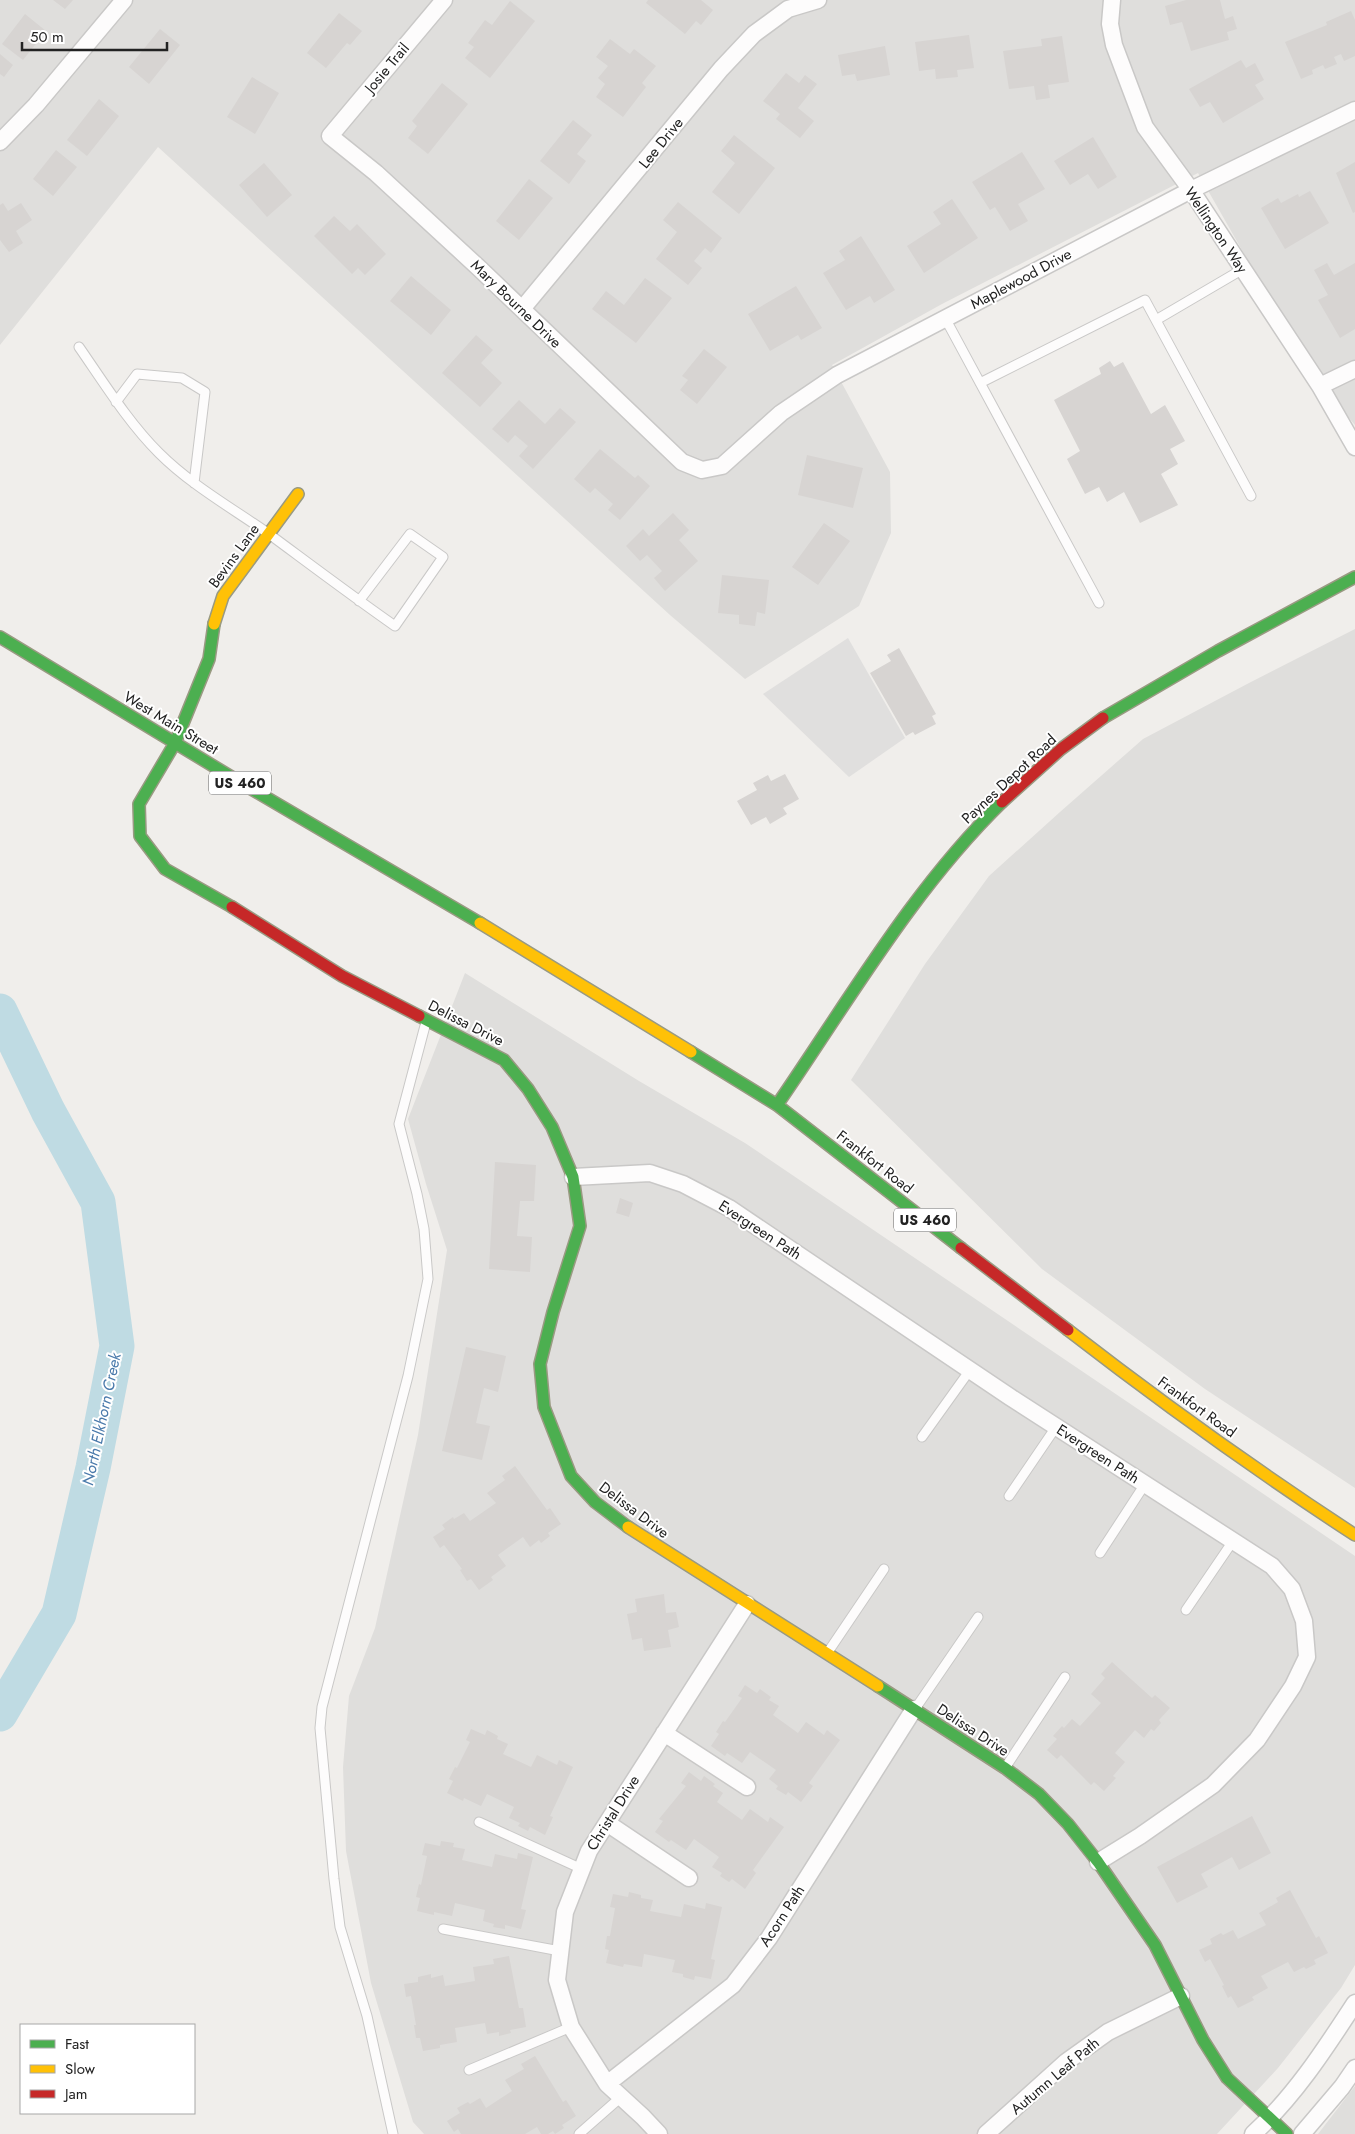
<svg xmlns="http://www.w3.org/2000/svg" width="1355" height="2134" viewBox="0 0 1355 2134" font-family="Jost,sans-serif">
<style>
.residential{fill:#dfdedc}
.parking{fill:#e0dfde}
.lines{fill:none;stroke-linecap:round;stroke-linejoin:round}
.river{stroke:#bfdbe3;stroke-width:35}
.building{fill:#d7d4d2}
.lane-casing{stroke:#c9c8c7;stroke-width:11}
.street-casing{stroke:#c9c8c7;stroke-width:19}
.fast-casing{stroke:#999a82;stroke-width:14}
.slow-casing{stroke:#999a82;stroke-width:14}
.jam-casing{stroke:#999a82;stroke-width:14}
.lane{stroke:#fdfcfc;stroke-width:9}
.street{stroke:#fdfcfc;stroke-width:16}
.fast{stroke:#4caf50;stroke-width:11}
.slow{stroke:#ffc107;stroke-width:11}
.jam{stroke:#c62828;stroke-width:11}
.labels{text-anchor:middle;stroke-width:4;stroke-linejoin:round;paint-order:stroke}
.shield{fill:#fff;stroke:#646464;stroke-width:1}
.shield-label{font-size:14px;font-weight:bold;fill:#222}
.street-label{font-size:15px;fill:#222;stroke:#fff}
.water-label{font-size:16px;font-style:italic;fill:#4a7aab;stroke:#fff}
</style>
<rect width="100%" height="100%" fill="#f0eeeb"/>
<path class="residential" d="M0,0H1355V425L1333,399L1267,294L1198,173L942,304L832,365L890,472L891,533L859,606L745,679L670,615L158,147L0,345Z
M1355,629V1488L1205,1389L1042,1269L851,1080L925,964L989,876L1060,812L1143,739L1249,683Z
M465,973L639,1081L745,1143L1355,1556V1965L1341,1988L1278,2068L1217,2134H424L413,2122L371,1983L346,1851L343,1767L349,1696L375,1628L418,1435L447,1250L426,1184L408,1119Z
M1355,2086V2134H1318Z"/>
<path class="parking" d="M848,638L905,738L849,777L763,694Z"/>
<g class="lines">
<path class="river" d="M0,1011L48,1111L98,1202L117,1346L93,1468L59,1614L0,1714"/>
</g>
<path class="building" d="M53,0H73L65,9Z
M648,0H701L713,10L701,25L696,21L685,34L646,3Z
M1186,0H1220L1225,19L1233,16L1237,29L1227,32L1229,40L1191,51L1182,22L1170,25L1165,6Z
M510,1L535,21L490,78L465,58L474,47L468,43L485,20L492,25Z
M1351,11L1355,20V56L1344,61L1341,54L1334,57L1337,64L1325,69L1323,65L1312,70L1313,74L1301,79L1285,42L1327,25L1326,22Z
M339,13L362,31L350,45L347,43L326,68L307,53Z
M25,14L46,31L23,60L2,44Z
M160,29L180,45L149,84L129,67Z
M969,35L974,68L957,70L958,77L936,79L935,69L919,71L915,42Z
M1062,36L1069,82L1048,85L1050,98L1036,100L1034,86L1009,89L1003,51L1042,46L1041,39Z
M610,39L630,54L634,49L656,66L642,83L646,87L623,117L596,97L605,84L598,78L608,66L596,57Z
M885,46L890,75L857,81L855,74L842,76L838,55Z
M0,54L13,65L4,77L0,74Z
M1241,60L1246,68L1255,63L1264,80L1255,85L1264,99L1223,123L1210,102L1200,107L1189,89Z
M786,73L799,83L805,75L817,84L798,108L814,121L800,138L776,119L780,114L763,101Z
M252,77L279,93L255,134L227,117Z
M442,83L468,104L428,154L408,138L417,126L412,121Z
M99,99L119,116L87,156L67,140Z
M573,120L592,135L577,154L586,161L569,184L540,161Z
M734,135L775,168L739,214L712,192L735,163L721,151Z
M1093,137L1117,177L1098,189L1088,174L1070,185L1054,161Z
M56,150L77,167L53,196L33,179Z
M1022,152L1045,189L1018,204L1028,221L1010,231L995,207L990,210L972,182Z
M1355,162V212L1353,213L1336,173Z
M264,163L292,195L267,217L239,185Z
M529,179L553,198L519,240L496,221Z
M1310,191L1329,223L1285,249L1261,208L1278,198L1281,203L1298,194L1299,197Z
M952,199L978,238L924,273L907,246L941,224L933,212Z
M678,202L722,238L711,253L705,248L694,261L702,268L688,285L656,259L677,232L663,220Z
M3,203L8,211L21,203L32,220L16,231L23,243L9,252L0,240V205Z
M334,216L350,231L357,224L386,254L365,275L358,268L352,274L314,236Z
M861,236L895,290L874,303L870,296L846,310L823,273L845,260L839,251Z
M1327,263L1334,275L1355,263V329L1340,338L1318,300L1328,295L1314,270Z
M411,276L451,310L431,335L390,301Z
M645,278L672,298L636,343L592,309L606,291L624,305Z
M796,286L822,328L801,340L798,335L770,351L748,314Z
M476,335L493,350L481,363L502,383L480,407L442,373Z
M704,349L727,367L697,404L680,390L688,380L682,376Z
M1110,361L1114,367L1123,362L1151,414L1165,405L1185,441L1170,449L1178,464L1161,474L1178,505L1140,523L1124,492L1107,502L1099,487L1085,494L1067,459L1080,451L1054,400L1101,374L1099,368Z
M519,400L545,424L560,408L576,422L533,469L519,456L528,446L515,435L508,443L492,429Z
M600,449L635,478L638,475L650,486L620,520L608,510L613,504L595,488L590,493L574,479Z
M807,455L863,468L853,508L798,495Z
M673,513L689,530L679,540L698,561L665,591L654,578L662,571L647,555L640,561L626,546L643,529L649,536Z
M824,523L850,541L818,585L792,567Z
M722,575L769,580L765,614L757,612L755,626L739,624V615L718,613Z
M899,648L936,714L932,716L936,724L915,735L913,732L906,736L870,673L891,661L887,655Z
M785,774L799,799L783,808L787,814L770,824L766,817L751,825L737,801L757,790L753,783L768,775L771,781Z
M495,1162L536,1165L534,1201H520L517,1236L532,1237L530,1272L489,1269Z
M620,1198L633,1203L629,1217L616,1213Z
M466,1347L506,1356L498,1392L484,1388L476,1423L490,1426L482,1460L442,1451Z
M515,1466L547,1510L550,1508L561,1524L548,1533L550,1536L541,1543L539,1540L530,1547L523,1537L498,1555L506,1566L491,1577L493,1580L479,1590L471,1579L467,1581L460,1570L462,1569L444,1545L440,1548L433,1537L445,1529L442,1525L453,1517L454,1519L464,1513L470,1521L496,1503L487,1493L505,1480L502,1476Z
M664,1594L666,1613L676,1612L679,1627L668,1630L671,1647L644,1651L642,1638L632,1640L627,1614L637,1612L635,1599Z
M1112,1662L1152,1698L1155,1695L1170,1708L1159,1720L1161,1723L1154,1731L1151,1729L1144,1738L1135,1730L1115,1753L1125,1762L1113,1776L1116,1778L1104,1791L1094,1782L1091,1785L1061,1755L1057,1759L1047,1750L1057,1739L1053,1736L1062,1726L1064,1728L1072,1719L1080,1726L1101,1703L1091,1694L1105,1678L1101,1674Z
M745,1685L757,1693L760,1689L771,1697L769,1700L779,1706L773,1715L798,1733L806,1722L824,1735L827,1730L840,1740L809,1783L813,1786L801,1802L788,1792L786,1795L776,1789L778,1786L769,1779L776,1770L750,1752L742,1763L727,1753L725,1756L711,1746L719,1734L716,1732L723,1721L725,1722L742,1698L738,1696Z
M471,1729L485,1735L487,1730L498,1736L497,1739L508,1744L503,1754L531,1767L537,1755L557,1765L559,1760L573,1767L550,1816L553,1817L545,1835L530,1827L528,1831L518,1826L520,1823L509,1818L514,1807L487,1794L481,1806L464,1798L463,1801L447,1793L453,1781L449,1779L455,1767L457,1768L470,1742L466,1740Z
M689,1772L701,1781L704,1776L715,1784L713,1786L723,1793L717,1802L742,1820L750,1809L768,1822L770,1817L784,1827L753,1870L756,1873L745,1889L732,1879L729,1882L720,1876L722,1873L712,1867L719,1857L694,1839L686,1850L671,1840L669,1842L655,1832L663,1821L659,1819L686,1786L681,1783Z
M1252,1816L1271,1853L1239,1870L1232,1857L1201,1874L1208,1887L1177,1903L1157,1867Z
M441,1841L454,1843L453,1847L465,1849L462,1860L492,1867L495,1854L517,1859L518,1853L533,1857L521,1909L526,1910L521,1929L505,1925V1929L493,1927L494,1924L483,1921L485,1910L455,1903L452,1916L434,1912V1915L417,1911L420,1898L416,1897L419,1884L421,1885L427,1856L422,1855L425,1843L440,1846Z
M1290,1890L1316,1938L1319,1936L1328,1953L1314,1960L1316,1964L1306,1969L1304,1967L1294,1972L1288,1962L1261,1976L1268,1988L1252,1997L1254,2000L1238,2008L1231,1996L1228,1998L1222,1986L1224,1985L1210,1959L1205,1962L1199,1950L1212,1944L1210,1939L1221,1933L1223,1935L1233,1930L1238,1939L1266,1925L1259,1913L1278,1902L1276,1898Z
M629,1892L641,1895V1898L653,1900L650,1911L681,1917L684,1904L705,1909L706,1903L722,1907L711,1959L715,1960L711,1979L695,1976L694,1980L683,1977V1974L672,1972L675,1960L644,1954L642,1967L624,1964L623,1967L606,1963L609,1950L605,1949L607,1936H610L615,1908L610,1907L613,1894L628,1897Z
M509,1956L519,2008H523L526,2027L510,2030L511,2033L499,2036V2032L487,2034L485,2023L455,2028L457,2042L440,2045V2048L423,2051L420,2038H416L414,2025H416L411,1996L406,1997L404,1984L418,1982V1977L431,1974V1978L443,1975L445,1986L475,1981L473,1967L494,1964L493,1959Z
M535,2056L563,2102L566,2100L576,2116L562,2125L564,2128L555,2134L553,2131L548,2134H541L537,2127L525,2134H461L458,2129L454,2132L447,2121L460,2113L457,2108L468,2102L470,2104L480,2098L486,2108L512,2091L505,2080L524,2069L521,2064Z"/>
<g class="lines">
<defs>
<path id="lane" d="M945,318L1099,603
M1156,320L1243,269
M79,347C104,383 128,422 159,453C191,485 232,508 269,534C311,565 352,596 395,626L443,557L410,534L359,601
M980,383L1145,300L1251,496
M116,402L137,374L182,378L205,392L194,483
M922,1437L970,1370
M1009,1496L1056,1427
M1100,1553L1145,1484
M1186,1610L1233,1541
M828,1652L884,1569
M915,1709L978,1617
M1005,1768L1065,1677
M479,1822L582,1869
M443,1929L560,1951
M469,2070L571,2027
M393,2134L367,2016L340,1927L334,1879L320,1728L322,1707L408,1376L428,1279L424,1229L417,1194L399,1124L426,1022
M579,2134L621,2097"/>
<path id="street" d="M444,0L330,136L376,173L479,268L682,462L702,470L722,466L781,413L837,375L1191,190L1355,110
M1112,0L1110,24L1114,45L1145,127L1191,190L1320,386L1355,447
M0,142L36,105L124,0
M522,309L721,69L754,34L788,9L818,0
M1320,386L1355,369
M573,1177L650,1173L683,1184L729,1208L1010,1397L1272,1566L1292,1589L1304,1621L1307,1657L1293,1686L1257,1740L1213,1785L1140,1836L1098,1862
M664,1733L747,1787
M607,1823L689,1878
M607,2084L733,1985L769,1938L914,1709
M659,2134L643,2117L607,2084L571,2027L557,1980L565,1912L589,1851L747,1604
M986,2134L1066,2062L1108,2032L1181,1996
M1253,2134C1294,2097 1325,2049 1355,2003
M1302,2134L1342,2087L1355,2068"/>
<path id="fast" d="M214,624L209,659L175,743L139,804L140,836L165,869L232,907
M0,637L243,784L480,923
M1103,718L1218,651L1355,577
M419,1016L504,1060L528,1089L552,1127L573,1177L580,1226L553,1312L540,1364L544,1407L571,1476L595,1502L628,1527
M691,1052L777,1105L961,1248
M777,1105C848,1002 912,890 1002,802
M878,1686L1005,1768L1039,1794L1068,1824L1098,1862L1155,1945L1203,2040L1227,2078L1287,2134"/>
<path id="slow" d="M214,624L223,596L298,494
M480,923L691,1052
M1068,1330C1161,1402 1257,1471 1355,1535
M628,1527L878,1686"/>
<path id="jam" d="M1002,802L1061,749L1103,718
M232,907L342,976L419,1016
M961,1248L1068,1330"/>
</defs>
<use href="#lane" class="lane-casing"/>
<use href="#street" class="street-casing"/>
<use href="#fast" class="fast-casing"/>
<use href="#slow" class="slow-casing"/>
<use href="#jam" class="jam-casing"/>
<use href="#lane" class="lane"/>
<use href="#street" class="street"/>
<use href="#fast" class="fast"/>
<use href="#slow" class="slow"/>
<use href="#jam" class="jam"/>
</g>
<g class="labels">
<g class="shield">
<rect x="209" y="771.5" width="62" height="23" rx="4"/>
<rect x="894" y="1208.5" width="62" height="23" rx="4"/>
</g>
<g class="shield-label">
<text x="240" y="788">US 460</text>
<text x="925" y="1225">US 460</text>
</g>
<g class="street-label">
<text transform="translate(387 68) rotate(-50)" y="5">Josie Trail</text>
<text transform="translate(661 143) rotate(-51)" y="5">Lee Drive</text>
<text transform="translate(1216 230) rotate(56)" y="5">Wellington Way</text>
<text transform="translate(1021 279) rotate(-28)" y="5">Maplewood Drive</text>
<text transform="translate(516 304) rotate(44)" y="5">Mary Bourne Drive</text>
<text transform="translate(234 556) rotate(-54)" y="5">Bevins Lane</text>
<text transform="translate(171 723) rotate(31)" y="5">West Main Street</text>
<text transform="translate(1009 779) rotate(-43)" y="5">Paynes Depot Road</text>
<text transform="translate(466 1023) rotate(27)" y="5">Delissa Drive</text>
<text transform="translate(875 1162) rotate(38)" y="5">Frankfort Road</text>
<text transform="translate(760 1230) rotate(33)" y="5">Evergreen Path</text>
<text transform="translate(1197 1407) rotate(36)" y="5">Frankfort Road</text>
<text transform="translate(1098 1454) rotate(33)" y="5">Evergreen Path</text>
<text transform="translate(634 1510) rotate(37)" y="5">Delissa Drive</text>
<text transform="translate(973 1730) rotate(33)" y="5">Delissa Drive</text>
<text transform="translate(613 1813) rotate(-58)" y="5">Christal Drive</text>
<text transform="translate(782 1916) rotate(-57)" y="5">Acorn Path</text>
<text transform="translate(1055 2076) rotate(-40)" y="5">Autumn Leaf Path</text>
</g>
<g class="water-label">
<text transform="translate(101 1419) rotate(-78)" y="6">North Elkhorn Creek</text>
</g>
</g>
<rect x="20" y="2024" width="175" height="90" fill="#ffffff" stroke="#a7a7a7"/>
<rect x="30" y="2040" width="25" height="8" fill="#4caf50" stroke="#a7a7a7"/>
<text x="65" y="2049" font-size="15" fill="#222222">Fast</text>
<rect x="30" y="2065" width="25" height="8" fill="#ffc107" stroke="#a7a7a7"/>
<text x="65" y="2074" font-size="15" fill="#222222">Slow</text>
<rect x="30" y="2090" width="25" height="8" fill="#c62828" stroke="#a7a7a7"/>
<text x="65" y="2099" font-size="15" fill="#222222">Jam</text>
<path d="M22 42v8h145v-8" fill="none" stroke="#222222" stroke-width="2.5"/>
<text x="30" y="42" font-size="15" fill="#222222" stroke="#ffffff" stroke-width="4" paint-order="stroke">50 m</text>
</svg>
